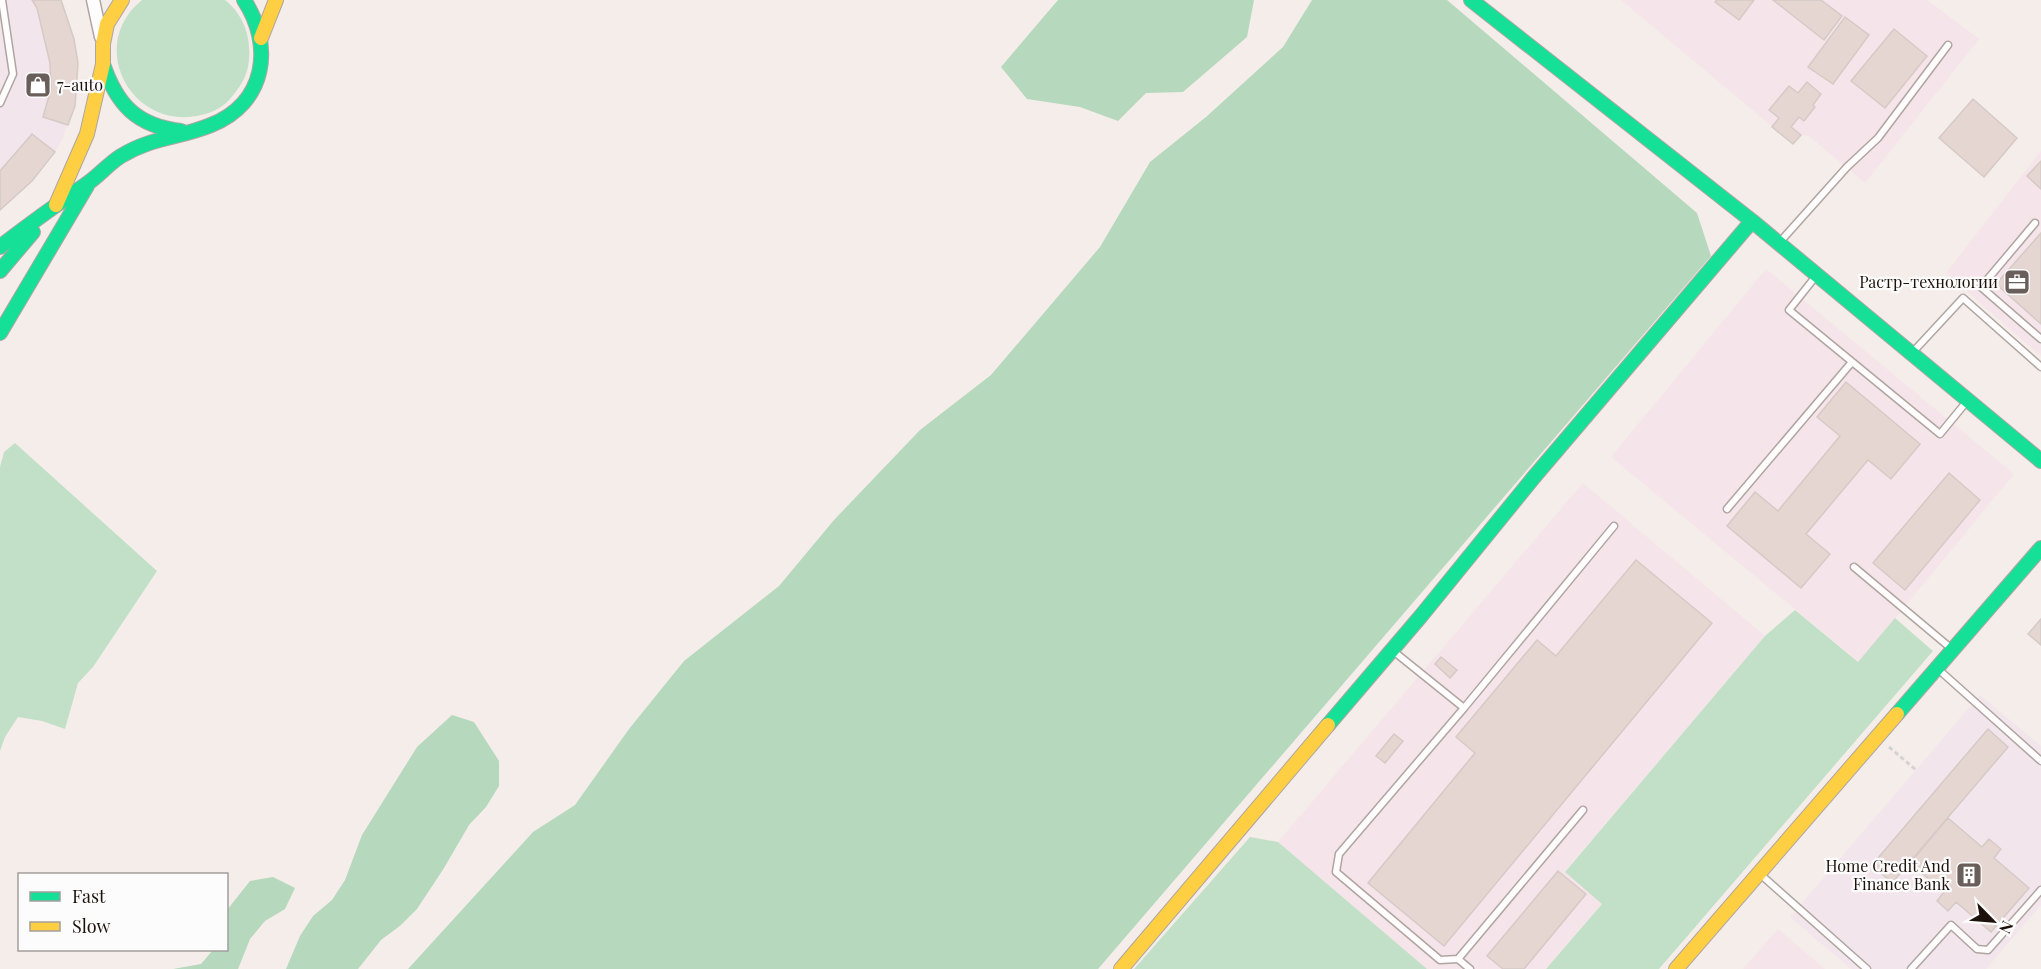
<svg xmlns="http://www.w3.org/2000/svg" width="2041" height="969" viewBox="0 0 2041 969" font-family="'Playfair Display',serif">
<style>
.commercial{fill:#f3e5ec}
.industrial{fill:#f5e4e9}
.green{fill:#c2e0c7}
.forest{fill:#b6d8bd}
.building{fill:#e5d6d1;stroke:#d5cac6;stroke-width:1.5}
.lines{fill:none;stroke-linecap:round;stroke-linejoin:round}
.lane-casing{stroke:#afa5a1;stroke-width:9}
.street-casing{stroke:#afa5a1;stroke-width:15}
.fast-casing{stroke:#afa5a1;stroke-width:16}
.slow-casing{stroke:#afa5a1;stroke-width:16}
.path{stroke:#d5d3d1;stroke-width:3;stroke-dasharray:4.5 3;stroke-linecap:butt}
.lane{stroke:#fefcfc;stroke-width:6}
.street{stroke:#fefcfc;stroke-width:12}
.fast{stroke:#16e098;stroke-width:14}
.slow{stroke:#ffcf43;stroke-width:14}
.labels{text-anchor:middle;stroke-width:4.5;stroke-linejoin:round;paint-order:stroke}
.poi-label{font-size:16px;fill:#1d110c;stroke:#fcfcfc;text-anchor:end}
</style>
<rect width="100%" height="100%" fill="#f5edea"/>
<path class="commercial" d="M0,0H61L74,39L78,63L75,106L62,140L55,152L32,181L0,210Z
M1980,695L2041,746V905L1986,969H1851L1790,917Z"/>
<path class="industrial" d="M1621,0H1927L1979,39L1865,183L1809,136L1801,135L1793,144Z
M2041,151V356L1946,273Z
M1766,269L2014,474L1859,662L1611,457Z
M1583,483L1765,636L1565,871L1602,903L1546,969H1427L1278,842Z
M1778,929L1825,969H1743Z"/>
<path class="green" d="M142,0H225C244,15 251,37 249,60C248,76 239,89 229,100C221,109 208,114 197,116C129,128 87,44 142,0Z
M15,443L157,571L93,667L78,683L65,729L42,721L18,717L5,737L0,751V467L4,452Z
M1795,610L1858,662L1895,618L1933,651L1659,969H1546L1602,904L1565,872L1765,636Z
M1250,837L1278,842L1427,969H1134Z"/>
<path class="forest" d="M1058,0H1254L1247,37L1183,92L1146,93L1118,121L1080,107L1027,99L1001,67Z
M1312,0H1447L1697,213L1711,256L1098,969H408L533,832L575,805L629,729L684,661L779,586L834,520L920,430L991,375L1100,247L1150,162L1206,117L1283,47Z
M452,715L474,722L499,761V786L486,807L469,825L444,868L417,909L401,925L381,940L358,969H286L300,936L313,916L332,900L345,880L362,835L417,747Z
M273,877L295,888L285,909L265,921L250,939L238,969H173L201,964L213,950H226L227,910L250,881Z"/>
<path class="building" d="M32,0H61L74,39L78,63L75,106L68,125L43,117L51,89L50,63L37,8Z
M1717,0H1754L1739,20L1715,2Z
M1773,0H1821L1842,16L1824,40Z
M1845,17L1869,35L1833,84L1808,67Z
M1894,29L1927,56L1885,108L1851,81Z
M1807,82L1821,94L1813,105L1815,107L1804,121L1799,117L1791,127L1801,135L1793,144L1772,127L1779,118L1769,110L1789,86L1798,93Z
M1973,99L2017,138L1984,177L1939,138Z
M32,134L55,152L32,181L0,210V171Z
M2041,161V189L2027,176Z
M2041,233V324L1996,284Z
M1846,382L1920,444L1891,479L1868,460L1806,534L1830,554L1801,588L1727,526L1755,492L1778,511L1840,436L1817,417Z
M1949,473L1980,500L1905,590L1873,563Z
M1636,560L1712,623L1444,946L1368,883L1475,753L1456,737L1537,640L1556,656Z
M2041,619V645L2028,634Z
M1441,657L1457,670L1450,678L1435,664Z
M1988,729L2008,747L1892,883L1872,865Z
M1394,734L1403,741L1385,763L1376,756Z
M1948,818L1982,847L1989,839L2001,849L1994,858L2029,888L1991,932L1956,902L1948,911L1937,901L1944,892L1910,863Z
M1558,871L1586,894L1524,969H1503L1487,956Z"/>
<g class="lines">
<defs>
<path id="lane" d="M0,103L13,74L2,0
M2035,223L1981,287L2041,339
M1779,243L1847,167L1878,138L1948,45
M1816,276L1789,310L1940,434L1968,400
M1912,353L1963,298L2041,367
M1727,509L1852,362
M1854,567L1953,650
M1392,650L1464,708L1614,526
M1938,669L2041,761
M1464,708L1339,854L1336,872L1440,960L1458,959L1583,810
M1760,874L1867,969
M1458,959L1470,969
M1911,969L1951,925L1977,949L1988,950L2041,890"/>
<path id="street" d="M93,0L101,37"/>
<path id="fast" d="M1471,0L1752,221L2041,461
M103,64C117,105 137,126 181,131
M0,247C28,225 56,205 85,185C98,177 108,164 121,156C152,137 180,138 211,125C266,103 274,46 244,0
M0,271L33,232
M0,333L87,186
M1897,714L2041,548
M1328,725L1421,616L1534,477L1752,221"/>
<path id="slow" d="M261,38L276,0
M56,205L87,134L103,64V44L107,24L122,0
M1121,969L1328,725
M1676,969L1897,714"/>
</defs>
<use href="#lane" class="lane-casing"/>
<use href="#street" class="street-casing"/>
<use href="#fast" class="fast-casing"/>
<use href="#slow" class="slow-casing"/>
<path class="path" d="M1889,747L1916,770"/>
<use href="#lane" class="lane"/>
<use href="#street" class="street"/>
<use href="#fast" class="fast"/>
<use href="#slow" class="slow"/>
</g>
<defs>
<symbol id="shop-square" viewBox="-11 -11 22 22"><rect x="-9" y="-9" width="18" height="18" rx="4" fill="#695e5a" stroke="#fcfcfc"/><path d="M-5-2.5h2.3a2.7 3.5 0 0 1 5.4 0H5L5.5 6h-11ZM-1.5-2.5h3a1.5 2.3 0 0 0-3 0Z" fill="#fff"/></symbol>
<symbol id="office-square" viewBox="-11 -11 22 22"><rect x="-9" y="-9" width="18" height="18" rx="4" fill="#695e5a" stroke="#fcfcfc"/><path d="M-6-3h4V-5.5h4V-3h4V5H-6ZM-1-4.5V-3h2v-1.5ZM-6 0V1H6V0Z" fill="#fff"/></symbol>
<symbol id="building-square" viewBox="-11 -11 22 22"><rect x="-9" y="-9" width="18" height="18" rx="4" fill="#695e5a" stroke="#fcfcfc"/><path d="M-4-6H4V6H1V3H-1V6H-4ZM-2.5-4.3h1.7v1.8h-1.7ZM.8-4.3h1.7v1.8H.8ZM-2.5-1h1.7V.8h-1.7ZM.8-1h1.7V.8H.8Z" fill="#fff"/></symbol>
</defs>
<g fill-rule="evenodd">
<use href="#shop-square" x="23" y="70" width="30" height="30"/>
<use href="#office-square" x="2002" y="267" width="30" height="30"/>
<use href="#building-square" x="1954" y="860" width="30" height="30"/>
</g>
<g class="labels">
<g class="poi-label">
<text x="57" y="91" text-anchor="start">7-auto</text>
<text x="1998" y="288">Растр-технологии</text>
<text x="1950" y="872">Home Credit And<tspan x="1950" dy="18">Finance Bank</tspan></text>
</g>
</g>
<rect x="18" y="873" width="210" height="78" fill="#fcfcfc" stroke="#a39e9c" stroke-width="1.5"/>
<rect x="30" y="892" width="30" height="9" fill="#16e098" stroke="#a39e9c" stroke-width="1.5"/>
<text x="72" y="903" font-size="18" fill="#1d110c">Fast</text>
<rect x="30" y="922" width="30" height="9" fill="#ffcf43" stroke="#a39e9c" stroke-width="1.5"/>
<text x="72" y="933" font-size="18" fill="#1d110c">Slow</text>
<g transform="translate(1993 921) rotate(115)" stroke="#fcfcfc" stroke-width="4.5" paint-order="stroke">
<path d="M0-4.5L10 22L0 15L-10 22Z" fill="#1d110c"/>
<text y="-9" font-size="16" font-weight="bold" text-anchor="middle" fill="#1d110c">N</text>
</g>
</svg>
